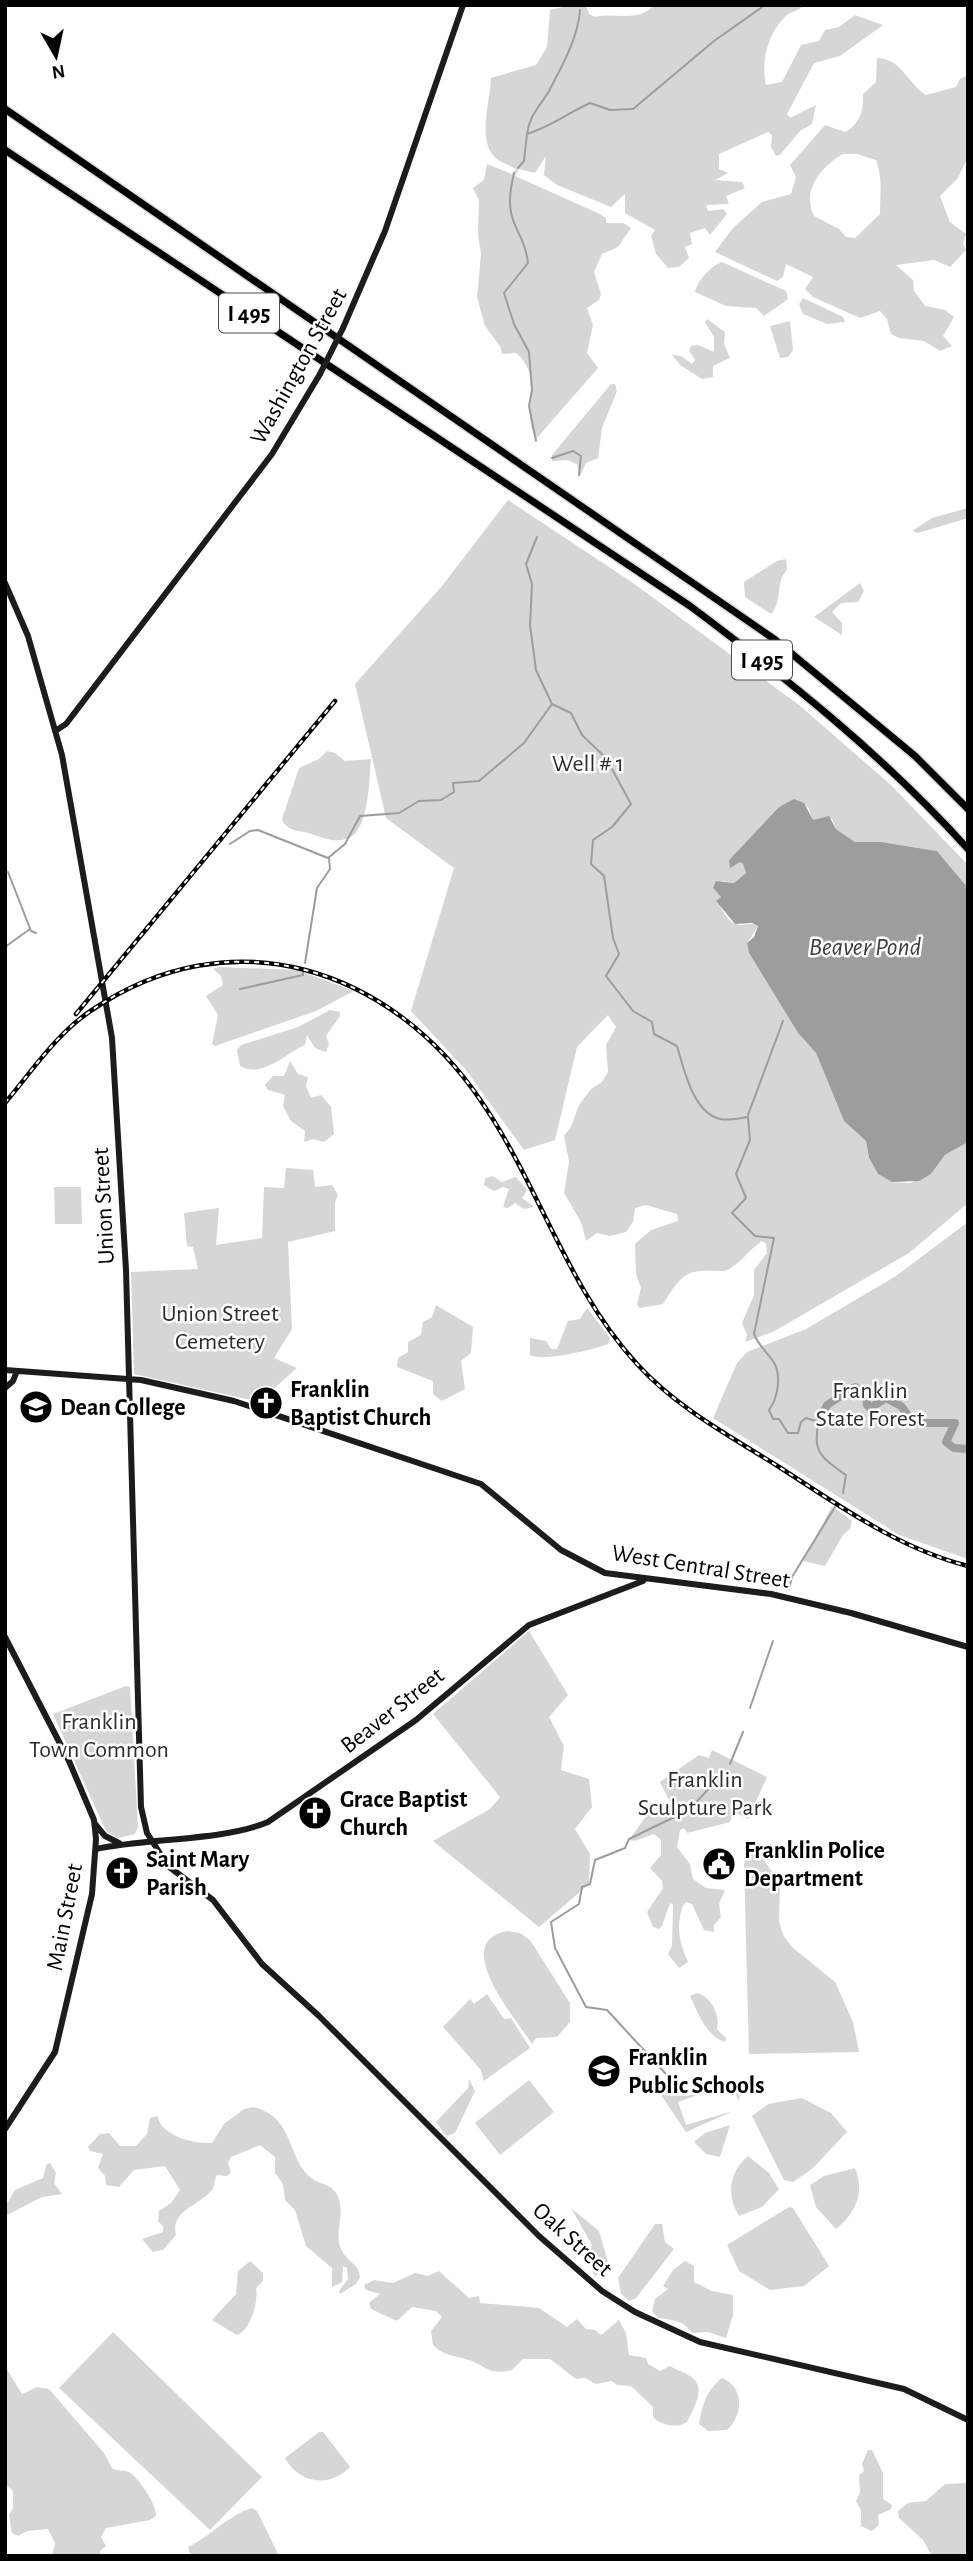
<svg xmlns="http://www.w3.org/2000/svg" width="973" height="2561" viewBox="0 0 973 2561" font-family="'Alegreya Sans',sans-serif">
<style>
.green{fill:#d6d6d6;fill-rule:evenodd}
.water{fill:#9d9d9d}
.lines{fill:none;stroke-linecap:round;stroke-linejoin:round}
.stream{stroke:#9d9d9d;stroke-width:2}
.river{stroke:#9d9d9d;stroke-width:8}
.highway-casing{stroke:#dbdbdb;stroke-width:10}
.secondary{stroke:#1c1c1c;stroke-width:6}
.highway{stroke:#000;stroke-width:7}
.rail-casing{stroke:#000;stroke-width:4.5}
.rail{stroke:#fff;stroke-width:2;stroke-dasharray:5;stroke-linecap:butt}
.secondary-bridge{stroke:#1c1c1c;stroke-width:6}
.labels{text-anchor:middle;stroke-width:5;stroke-linejoin:round;paint-order:stroke}
.shield{fill:#fff;stroke:#4c4c4c;stroke-width:2}
.shield-label{font-size:23px;font-weight:bold;fill:#000}
.street-label{font-size:24px;fill:#000;stroke:#fff}
.park-label{font-size:24px;fill:#2d2d2d;stroke:#fff}
.poi-label{font-size:24px;font-weight:bold;fill:#000;stroke:#fff;text-anchor:start}
.water-label{font-size:26px;font-style:italic;fill:#3e3e3e;stroke:#fff}
</style>
<rect width="100%" height="100%" fill="#fff"/>
<path class="green" d="M572,5H586L589,14L595,17C615,12 639,23 654,5H804C798,12 790,11 785,17C767,35 761,61 766,85L782,82L801,45L819,41L825,30L839,27L855,15L883,25L840,56L814,63L787,114L790,118L816,105L812,124L800,131L780,155L776,156L771,147L772,135L768,132L719,154V169L728,173L715,180L742,182L745,188L726,196L729,204L706,205L708,211L723,209L727,214L710,235L705,228L690,233L692,244L685,247L689,258L679,267L668,268L656,254L651,236L655,230L625,213V194L611,207L557,185L544,175L546,156L535,173L519,169L515,176L600,214L606,218V223H623L631,228L618,247L602,254L594,272L601,294L599,300L587,308L593,325L587,353L598,368L536,439C520,411 545,376 516,353L502,354L500,346L485,326L477,297L481,254L478,234L479,200L473,188L484,180L487,164L512,174L516,169C510,165 501,163 496,158C476,142 491,98 491,78L536,65L547,47L550,10Z
M877,58C901,58 908,84 926,95L956,87L960,79L968,75V157L958,178L940,196L950,222L966,234L963,243L966,250L950,267L934,260L896,265L913,280L914,291L925,306L945,310L954,317L943,336L952,346L940,351L924,341L899,338L891,334L887,319L880,311L860,318L813,297L805,289L813,277L786,264L783,277L777,281L715,252L733,228L762,202L791,194L796,177L790,165L825,125L845,132C860,125 864,109 863,94L876,82ZM843,154H857L876,160C883,180 880,192 880,214L855,238L846,237L839,229L814,216C801,190 822,166 843,154Z
M722,262L786,291L788,299L764,316L756,308L726,306L695,292C697,281 712,265 722,262Z
M803,298L843,317L845,322L827,324L803,314L799,304Z
M707,319L725,332L724,344L730,358L713,366V377L702,379L680,365L672,355L681,356L692,364L695,360L689,351L691,346L698,345L714,352V337L705,322Z
M790,321L793,350L788,357L780,358L770,326Z
M611,384H615L617,391L602,428L598,458L586,463L580,476L577,464L567,460L552,461V455Z
M508,500L633,583L799,705L891,785L968,865V888L937,851L881,842H855L836,829L832,819L813,821L808,807L794,800L779,807L729,860L733,866L740,862L743,864L746,873L734,883L722,881L713,888L721,896L717,903C723,909 727,922 736,924C744,927 750,921 758,926L747,943L749,953L798,1033L816,1053L844,1121L866,1141L869,1158L878,1174L892,1182L910,1183L931,1174L945,1155L968,1142V1203L909,1253L773,1332L745,1342L747,1335L742,1323L754,1295V1270L767,1253L766,1244L762,1241C748,1250 740,1265 725,1271C689,1270 684,1269 663,1304L640,1308L637,1305L641,1288L636,1274L635,1244L651,1230L678,1221L677,1214L646,1205L635,1208L633,1222L626,1232L610,1236L597,1233L586,1241L581,1222L564,1193L569,1162L564,1136L571,1127L579,1105L591,1089L602,1082L608,1072L606,1045L616,1027L608,1015L577,1047L555,1140L524,1150L466,1070L411,1011L454,868L386,818L355,684L442,586Z
M968,508V518L918,533L912,531L932,518Z
M786,559L787,570C775,581 783,602 771,614L745,597L744,582L777,561Z
M860,583L864,591L858,602L841,603L832,612L842,623V635L814,617Z
M327,751L335,753L345,761L371,759C369,777 370,833 346,839C333,843 321,837 309,833C298,830 287,832 282,819L299,768L319,759Z
M219,967L297,970L354,991L316,1011L215,1046L212,1044L218,1015L206,996L223,985L221,976L213,969Z
M330,1010L340,1012V1016L326,1036L329,1044L326,1052L315,1048L307,1035L305,1045C286,1053 262,1079 240,1066L237,1050L241,1045L298,1027Z
M290,1061L298,1074L308,1077L306,1086L311,1098L321,1095L331,1107L334,1134L324,1142L313,1139L304,1142L305,1131L291,1121L283,1106L285,1095L268,1090L265,1085L273,1076H284Z
M286,1168L313,1170L315,1187L332,1185L338,1195L335,1202V1231L288,1242L292,1329L274,1358L297,1368L259,1402L134,1374L131,1272L198,1269L193,1247L187,1246L184,1213L219,1208L216,1245L262,1238L264,1187L284,1188Z
M492,1176L502,1182L516,1177L527,1190L522,1198L534,1207L524,1209L515,1203L508,1208L503,1207L509,1189L503,1187L494,1191L484,1185L485,1179Z
M54,1187H81L82,1224H55Z
M968,1222V1559L899,1535L713,1418L737,1363L747,1352L806,1329L896,1276Z
M436,1305L473,1327L471,1353L461,1361L465,1389L442,1401L433,1394V1381L397,1367L398,1358L408,1352V1342L421,1335L423,1322L432,1317Z
M587,1308L610,1338L608,1344C592,1350 543,1362 530,1355V1338L546,1341L551,1349H557L568,1321L580,1319Z
M832,1506L852,1521L850,1529L843,1535L825,1566L803,1561Z
M529,1631L568,1695L549,1717L564,1746L561,1770L589,1779L592,1807L575,1829L590,1854L589,1884L539,1927L433,1841L490,1809L500,1797L433,1714Z
M126,1686L130,1687L138,1826L135,1834L118,1838L106,1831L53,1714Z
M712,1750L767,1777L748,1819L734,1812L730,1822L687,1833L684,1828L680,1830L677,1847L690,1864L693,1879L706,1888L725,1890L719,1904L721,1917L714,1925V1932L704,1930L692,1904L686,1902L683,1906C675,1928 680,1944 688,1962L679,1968L668,1954L672,1946L673,1905L670,1903L662,1926L659,1929L653,1927L647,1912L663,1888L662,1881L650,1868L661,1855V1840L654,1834L635,1841L629,1840L647,1815L673,1808L660,1782L699,1755L709,1758Z
M750,1841L780,1883L779,1921L783,1935L792,1947L835,1982L853,2022L859,2052L749,2054L744,1864Z
M508,1931L520,1933L530,1940L570,2003V2022L557,2037L536,2038L532,2044C517,2020 448,1941 508,1931Z
M697,1993C712,1997 720,2015 717,2029L726,2038L725,2042C706,2036 698,2013 690,1996Z
M487,1994L504,2019L511,2018L530,2048L484,2081L481,2070L443,2027L470,1999L474,2004Z
M469,2079L475,2091L455,2133L446,2136L436,2122L468,2088Z
M529,2080L554,2112L500,2155L475,2123Z
M741,2081L739,2102L731,2083L678,2102L686,2125L733,2111L686,2132L661,2095L687,2096Z
M802,2098L831,2113L847,2132L812,2169L793,2182L784,2180L752,2116L768,2104Z
M253,2107C294,2117 287,2156 309,2176C316,2184 330,2183 336,2193C348,2212 332,2232 342,2251C348,2262 359,2264 360,2277L356,2284L340,2294L339,2291L348,2279L347,2268L343,2266L342,2282L332,2287V2268L306,2246L295,2210L285,2200L283,2184L275,2173V2157L260,2145L231,2157L228,2163L231,2173L227,2176L217,2175C214,2180 215,2186 212,2190C199,2206 170,2210 176,2235L163,2250L153,2252L142,2239L163,2232V2226L158,2221L159,2211L171,2203L180,2190L165,2166L134,2170L119,2187L106,2185L105,2176L98,2168L103,2154L90,2151L88,2147L100,2134L109,2133L120,2146H136L147,2134L150,2118L157,2116C162,2136 193,2144 212,2143L224,2124L244,2109Z
M730,2125L720,2157L706,2154L694,2142L705,2133Z
M748,2156L769,2173L779,2189L762,2207L739,2216C726,2195 729,2172 748,2156Z
M50,2163L56,2173L54,2183L62,2194L42,2197L5,2216V2207L15,2190L43,2178L46,2165Z
M855,2168C865,2193 856,2213 836,2229L816,2207L810,2185L824,2176Z
M789,2207L793,2208L829,2266L804,2286L770,2290L739,2271L727,2245Z
M571,2208L599,2231L608,2262L595,2277L588,2260L592,2245Z
M655,2224H662L665,2242L674,2249L636,2298L629,2301L621,2294L618,2278Z
M250,2261L263,2273V2281L256,2288C259,2301 250,2331 237,2335L212,2320L236,2294L238,2271Z
M685,2261L694,2266V2282L712,2291L733,2295V2315L726,2338L708,2332L692,2333C684,2320 672,2320 658,2318L652,2311L655,2299L668,2289L663,2286L673,2270Z
M439,2271L469,2298L479,2296L480,2303L539,2308L567,2327L577,2319L586,2329L595,2330L601,2335L619,2320L626,2333L629,2355L646,2358L648,2364L660,2371L670,2366C676,2370 684,2372 690,2376C708,2387 693,2409 687,2422C678,2429 660,2425 653,2417V2407L631,2386L617,2385L612,2381L596,2384L585,2378L576,2379L550,2359H523L512,2370C489,2376 486,2366 469,2360C455,2355 445,2357 433,2345L431,2331L442,2317L436,2311L412,2307L397,2321L371,2309L369,2303L380,2294L366,2290L364,2285L374,2280L393,2283L415,2273L428,2276Z
M113,2332L262,2477L210,2530L59,2388Z
M5,2366L22,2394L37,2387L49,2389L104,2453L112,2468C118,2472 123,2469 129,2472C139,2478 157,2505 156,2516L150,2520L106,2528L101,2537L106,2546L100,2551V2556H52L55,2543L48,2529L27,2531L18,2536L12,2533L9,2515L13,2508V2491L5,2484Z
M722,2378C744,2387 744,2414 727,2430L708,2431L699,2424C703,2404 705,2392 722,2378Z
M319,2432H323L350,2467C330,2488 299,2484 285,2458Z
M868,2450H872L883,2473V2499L892,2505L891,2509L878,2515L879,2525L872,2531L861,2526V2510L856,2501L860,2492L859,2475L864,2471L862,2464Z
M968,2483V2556H932L923,2540L899,2518L898,2511L908,2503L926,2501L945,2484Z
M252,2508L257,2511L279,2556H191L188,2547C211,2536 228,2515 252,2508Z"/>
<path class="water" d="M794,799L804,803L813,820L829,816L836,829L855,842H881L937,851L968,888V1142L945,1155L931,1174L919,1181L892,1182L878,1174L869,1158L866,1141L844,1121L816,1053L798,1033L749,953L747,943L754,937L758,926L752,923L735,924L716,901L721,897L713,888L716,881L734,883L746,873L743,864L740,862L730,868L729,860L779,807Z"/>
<g class="lines">
<path class="stream" d="M527,134C529,116 540,106 549,91C562,66 578,38 580,10
M518,168L524,161L527,134C550,127 568,113 590,103L610,110L633,109L714,41L765,5
M514,173C510,191 507,207 515,225C521,239 526,246 528,263L504,293L514,324L529,352L532,390L529,406L536,441
M552,458L573,451L581,456L579,475
M537,537L526,564L532,584L530,625L536,670L552,704L571,713L582,735L606,758L631,804L612,827L593,840L591,864L604,876L613,938L619,954L606,976L633,1011L652,1022L654,1034L677,1046C684,1069 693,1113 720,1119C728,1121 740,1118 748,1117L750,1140L736,1174L746,1198L732,1213L755,1236L774,1238L754,1334C759,1346 766,1351 773,1361C782,1374 778,1398 769,1410L773,1419H779L788,1433H798L801,1422L806,1418L819,1422C811,1452 823,1459 846,1475L843,1493
M230,844L250,831L258,830L328,858L345,844L360,816L399,813L419,801L441,800L454,792L453,783L479,781L524,743L552,704
M8,872L31,931L36,933
M5,947L30,929
M305,963L317,888L330,869L329,858
M240,989L303,975V971
M748,1115L783,1021
M789,1589L792,1577L835,1507
M750,1708L773,1641
M730,1764L743,1732
M690,1809L725,1771
M677,2086L607,2010L586,2007L555,1948L551,1922L579,1904L582,1887L590,1884L595,1860L625,1848L629,1839L687,1811"/>
<path class="river" d="M819,1422L827,1405L855,1387L866,1393L867,1405L870,1408L886,1398L901,1406L914,1423H955L946,1442L954,1448L968,1449"/>
<defs>
<path id="highway" d="M5,109L774,639L915,756L968,809
M5,150L690,606C789,680 885,757 968,849"/>
</defs>
<use href="#highway" class="highway-casing"/>
<path class="secondary" d="M343,328L385,231L463,5
M5,583L28,636L62,755L112,1038L126,1270L141,1807L147,1833L168,1866L213,1900L262,1964L319,2016L539,2236L602,2291L635,2312L700,2342L904,2389L968,2420
M55,731L66,724L272,454L320,374
M5,1370L141,1380L234,1401L481,1484L561,1550L605,1573L771,1594L851,1613L968,1647
M5,1388L13,1381L17,1371
M5,1637L69,1761L94,1820L96,1839L92,1894L55,2052L5,2129
M95,1824L105,1836L119,1843
M96,1849C147,1838 223,1841 268,1822L416,1720L529,1625L643,1581"/>
<use href="#highway" class="highway"/>
<defs>
<path id="rail" d="M76,1014L335,701
M5,1103C32,1071 57,1033 92,1010C232,915 391,968 481,1101C539,1185 567,1288 637,1364C676,1407 728,1435 776,1465C837,1504 897,1548 968,1566"/>
</defs>
<use href="#rail" class="rail-casing"/>
<use href="#rail" class="rail"/>
<path class="secondary-bridge" d="M320,374L343,328"/>
</g>
<defs>
<symbol id="church-disc" viewBox="-11 -11 22 22"><circle r="9.5" fill="#000" stroke="#fff"/><path d="M-1.2-6h2.4v3.5h3.3v2.4h-3.3V6h-2.4V-.1h-3.3v-2.4h3.3Z" fill="#fff"/></symbol>
<symbol id="university-disc" viewBox="-11 -11 22 22"><circle r="9.5" fill="#000" stroke="#fff"/><path d="M0-5L7-2L0 1L-7-2ZM-4 1L0 2.5L4 1V4Q0 6-4 4Z" fill="#fff"/></symbol>
<symbol id="civic-disc" viewBox="-11 -11 22 22"><circle r="9.5" fill="#000" stroke="#fff"/><path d="M-.6-6.5H3V-4.5H.6V-3L4-1V1h2V6H-6V1h2V-1L-.6-3ZM-1.2 2.5V6h2.4V2.5Z" fill="#fff"/></symbol>
<symbol id="school-disc" viewBox="-11 -11 22 22"><circle r="9.5" fill="#000" stroke="#fff"/><path d="M0-5L7-2L0 1L-7-2ZM-4 1L0 2.5L4 1V4Q0 6-4 4Z" fill="#fff"/></symbol>
</defs>
<g fill-rule="evenodd">
<use href="#church-disc" x="247" y="1384" width="38" height="38"/>
<use href="#university-disc" x="17" y="1388" width="38" height="38"/>
<use href="#church-disc" x="296" y="1794" width="38" height="38"/>
<use href="#civic-disc" x="700" y="1845" width="38" height="38"/>
<use href="#church-disc" x="103" y="1854" width="38" height="38"/>
<use href="#school-disc" x="585" y="2052" width="38" height="38"/>
</g>
<g class="labels">
<g class="shield">
<rect x="219" y="293.5" width="60" height="39" rx="5"/>
<rect x="732" y="640.5" width="60" height="39" rx="5"/>
</g>
<g class="shield-label">
<text x="249" y="321">I 495</text>
<text x="762" y="668">I 495</text>
</g>
<g class="street-label">
<text transform="translate(298 366) rotate(-61)" y="8">Washington Street</text>
<text transform="translate(103 1206) rotate(-93)" y="8">Union Street</text>
<text transform="translate(701 1566) rotate(9)" y="8">West Central Street</text>
<text transform="translate(392 1710) rotate(-38)" y="8">Beaver Street</text>
<text transform="translate(64 1917) rotate(-79)" y="8">Main Street</text>
<text transform="translate(573 2239) rotate(42)" y="8">Oak Street</text>
</g>
<g class="park-label">
<text x="588" y="771">Well # 1</text>
<text x="220" y="1321">Union Street<tspan x="220" dy="28">Cemetery</tspan></text>
<text x="870" y="1398">Franklin<tspan x="870" dy="28">State Forest</tspan></text>
<text x="99" y="1729">Franklin<tspan x="99" dy="28">Town Common</tspan></text>
<text x="705" y="1787">Franklin<tspan x="705" dy="28">Sculpture Park</tspan></text>
</g>
<g class="poi-label">
<text x="290" y="1397">Franklin<tspan x="290" dy="28">Baptist Church</tspan></text>
<text x="60" y="1415">Dean College</text>
<text x="340" y="1807">Grace Baptist<tspan x="340" dy="28">Church</tspan></text>
<text x="744" y="1858">Franklin Police<tspan x="744" dy="28">Department</tspan></text>
<text x="146" y="1867">Saint Mary<tspan x="146" dy="28">Parish</tspan></text>
<text x="628" y="2065">Franklin<tspan x="628" dy="28">Public Schools</tspan></text>
</g>
<g class="water-label">
<text x="865" y="955">Beaver Pond</text>
</g>
</g>
<rect width="973" height="2561" fill="none" stroke="#000000" stroke-width="14"/>
<g transform="translate(56 56) rotate(171)" stroke="#ffffff" stroke-width="5" paint-order="stroke">
<path d="M0-5L12 26L0 18L-12 26Z" fill="#000000"/>
<text y="-10" font-size="19" font-weight="bold" text-anchor="middle" fill="#000000">N</text>
</g>
</svg>
